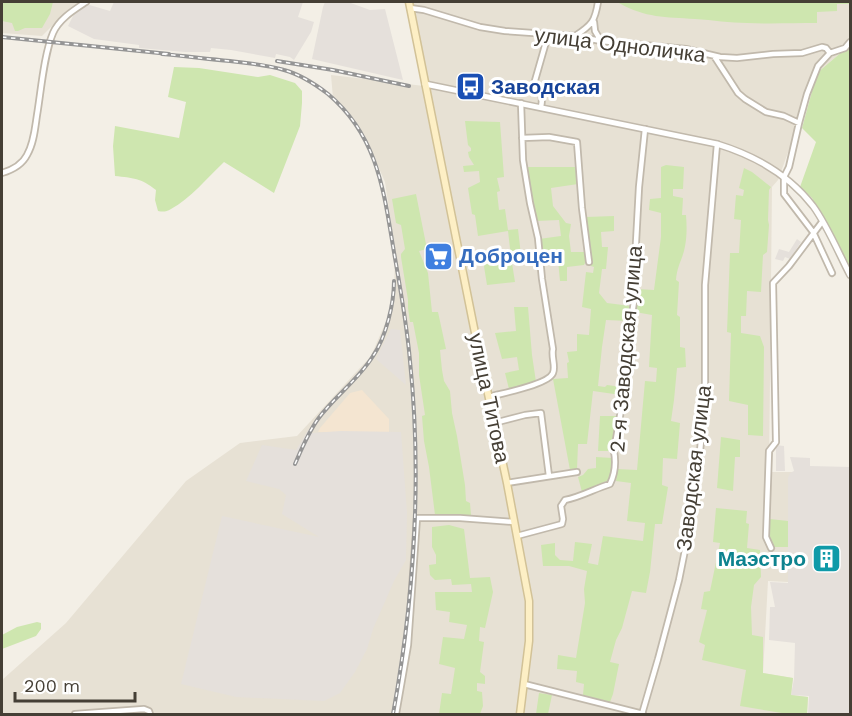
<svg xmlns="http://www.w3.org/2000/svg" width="852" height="716" viewBox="0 0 852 716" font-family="'Work Sans',sans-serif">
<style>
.residential{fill:#e7e1d4}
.commercial{fill:#f4e5d1}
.industrial{fill:#e5e0db}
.green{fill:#cee6af}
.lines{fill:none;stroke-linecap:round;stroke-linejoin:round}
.minor-casing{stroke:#c1b9ac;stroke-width:8}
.tertiary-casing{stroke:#c1b9ac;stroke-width:8}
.secondary-casing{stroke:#d2c297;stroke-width:9}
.minor{stroke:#fff;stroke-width:4.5}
.tertiary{stroke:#fff;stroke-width:5}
.secondary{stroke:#fdefc5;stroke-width:6}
.rail-casing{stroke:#959595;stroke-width:4}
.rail{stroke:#fff;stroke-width:1.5;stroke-dasharray:4.5;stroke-linecap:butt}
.labels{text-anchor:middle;stroke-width:6;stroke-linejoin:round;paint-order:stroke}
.street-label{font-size:21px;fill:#453f35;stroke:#fff}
.transit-label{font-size:21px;font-weight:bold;fill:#164399;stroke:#fff;text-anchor:start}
.shop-label{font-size:21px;font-weight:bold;fill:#366cbe;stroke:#fff;text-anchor:start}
.culture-label{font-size:21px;font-weight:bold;fill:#0d838f;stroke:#fff;text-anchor:end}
</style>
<rect width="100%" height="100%" fill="#f3efe6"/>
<path class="residential" d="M2,2H80L66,12L42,36L2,33Z
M410,2H850V45L817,73L778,180L772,187L769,472H792L788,582L768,581L763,673L793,678L791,695L808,697L807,714H2V680L66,623L186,481L240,443L297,436L371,356L394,303L395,250L385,182L364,134L333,98L331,75L424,86Z"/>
<path class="commercial" d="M362,390L389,419V432H318L320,428L350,393Z"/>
<path class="industrial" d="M114,2H303L298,17L314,22L311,32L294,60L290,57L276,54L275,58L231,50L211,48L210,52H185L139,48V45L94,39L68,26L73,16L86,4L110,11Z
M325,2H348L370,10L385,9L403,80L312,59L323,7Z
M797,239L801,242L790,259L785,257L783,261L775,259L779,249L789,252Z
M391,329L400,330L406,385L376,359Z
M308,430L312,433L341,431L401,432L407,512L406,560L394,581L373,629L367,649L355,672L340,693L324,701L236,697L181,684L222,516L319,537L282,514L286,495L279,489L246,481L262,445L296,450Z
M776,445L784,446L785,471H776Z
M790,457L810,458V466L850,467V714H808L809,696L791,695L794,679L795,643L769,640L770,607H775L770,582L788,583V478L790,473L794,471Z"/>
<path class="green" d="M2,2H53L50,14L42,28H25L18,31H15L12,23L2,21Z
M619,2H850V4H837V11L817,12V23C793,23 770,24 747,23C730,23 713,20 695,19C665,17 646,18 619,3Z
M850,45V270L812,198L800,187L816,142L802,128L817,73Z
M174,67L199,68L258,77L270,75L295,83L302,91V103L300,126L274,193L224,162C208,177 190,199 171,209C166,212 163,212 158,211L155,200L156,190C141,178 133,178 115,176L113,146L115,126L179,138L186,102L168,97Z
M465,121L500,122L504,177L497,178L500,191L497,192L499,210L505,209L508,230L518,229L521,255L511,257L515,282L487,285L483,260L511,257L508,231L478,236L475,215L472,214L468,188L480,182L479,171L464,172L463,166L474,165L469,157L468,152L471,151V148L468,145Z
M666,165L684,167L683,189H673V196L683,198L682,215H686C687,227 687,239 684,251C681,262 677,267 676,280L679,282L677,315L680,317V347L685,348L686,367L677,368L674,400L671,421L680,423L677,459L663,458L662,485L668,487L662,524H655L650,572L646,593L632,591L622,628L616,640L610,662L619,664L613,694L610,702L583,695L584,684L576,682L577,671L557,669L558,655L576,658L585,603L584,589L587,571L569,566H543L541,545L555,543V555L560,560L573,561L575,542L592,544L588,563L598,565L603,536L643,541L645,523L627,521L631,483L616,481L617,469L637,470L645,381L656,382L657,368L649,367L652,315L635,312L637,289L654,290L661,237V213L649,210L650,199L661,198V167Z
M527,167H577L578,184L551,188L553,206L566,223L571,224L569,236L571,252H585L587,259L584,265L567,267V281H560L557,250L541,252L539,239L561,236L559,220L536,221L532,207Z
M744,168L752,172L771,187L769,190L768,220L769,225L767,252L763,255L761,292L747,291L746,316H741V333L760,336L764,347L763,436L748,435V405L729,401L731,333L727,332L730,253H739L741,220L734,219L736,195L743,196L744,190L739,188Z
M416,194L427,249L419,251L428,273L432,312H438L446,349L440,350L442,370L444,381L450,391L452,413L457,436L465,485L466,501L470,503L471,515H435L429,467L424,441L422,416L425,415L419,375V353L413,322H410L408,308V300L401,257V254L405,249L401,225L396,223L392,199Z
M614,216V231L601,232L602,247H608L606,269H602L599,293L607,303L631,306L629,321L606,320L602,347L598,386L605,387L607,385L622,387L621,395L593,391L587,444H578L577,469L570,470L553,379L568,378L567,363L569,362L567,352L577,351V334L589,335L591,309L582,307L586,272L593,273L594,267L591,266L586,217Z
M514,307H528L532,355L536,382L509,389L505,373L519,370L517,357L502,359L495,333L516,331Z
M600,416H618L612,447L609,451H598Z
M721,437L740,440V457H735L733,491L717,488Z
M596,457L612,458L613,462L609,480L582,492L578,477L583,475L588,469L596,468Z
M716,508L747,511L746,523L749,524L747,548L760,550L761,577L754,585L751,607L752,635L763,637V673L793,678L791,695L808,697L807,714H788L740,706L746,670L702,660L705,645L699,642L707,610L701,609L704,592L710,591L720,543L713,542Z
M770,519L788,521V547H774L769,536Z
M449,525L464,529L470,578L490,577L493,592L485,628L480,627L479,641L484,642L480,672L485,676V684L477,683V691L482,692L483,706L480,714H439L442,693L451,694L455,668L439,664L443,637L464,639L467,625L449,622L450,612L436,610L435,592H472L471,584L452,585L451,579L435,580L430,575L429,565L436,564V555L432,547V527Z
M37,622L41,623V629L36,636L2,649V635L17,627Z
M539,693L552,695L548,714H536Z"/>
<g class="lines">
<defs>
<path id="minor" d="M410,8L424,10L480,27L505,31L575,36L601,41L686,49L720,57L737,58L773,54L802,53L822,47L826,48L830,53
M594,22L595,31L601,41
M575,36C592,25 595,21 598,2
M714,56L738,93L745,99L766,112L784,116L799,123
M541,107C543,97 542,91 534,84L548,35
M522,138L549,137L577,142L582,208L589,262
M2,173C12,170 22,165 27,155C34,143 35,128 37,115C41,91 44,54 53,33C59,19 74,10 86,2
M832,273L813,232L784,194V177L789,167L799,123L807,94L818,66L830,53L845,48L850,42
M489,397C502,393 548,385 553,373C556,366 551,357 553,349L542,279L538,238L530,203L523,160L521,103
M494,423L525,415L541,413L549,476
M507,483L577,472
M517,536L562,524L563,519L561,506L565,500C581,497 594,489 610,484C615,474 616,462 614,451L628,369L631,321L635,295V261L639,187L645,129
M771,548L766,537L769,451L776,442L773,283L789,266L822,222
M524,684L643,714
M75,714L144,709L149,711L150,714
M396,714L408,645L417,518H460L514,522
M642,714L658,659L679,580L687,540L699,462L705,398V285L717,144"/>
<path id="tertiary" d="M425,84L717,144C753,155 789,175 813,206C827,225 839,254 850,275"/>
<path id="secondary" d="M409,2L474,328L507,483L529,601V641L520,714"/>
</defs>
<use href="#minor" class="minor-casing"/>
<use href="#tertiary" class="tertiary-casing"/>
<use href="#secondary" class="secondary-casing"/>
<use href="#minor" class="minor"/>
<use href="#tertiary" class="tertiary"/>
<use href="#secondary" class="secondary"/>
<defs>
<path id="rail" d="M2,37L169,54
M162,54C185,56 207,59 230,61C248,63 267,65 284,70C299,74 315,84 328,94C380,138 384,195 395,258C401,292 407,326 410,361C422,478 414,599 393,714
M277,61L333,70L409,86
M295,464C302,448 308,433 318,419C334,397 359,379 373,356C386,337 394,304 394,281"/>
</defs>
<use href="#rail" class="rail-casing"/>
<use href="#rail" class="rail"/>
</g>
<defs>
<symbol id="bus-square" viewBox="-11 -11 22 22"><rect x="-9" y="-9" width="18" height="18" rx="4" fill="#1a4fb4" stroke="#fff"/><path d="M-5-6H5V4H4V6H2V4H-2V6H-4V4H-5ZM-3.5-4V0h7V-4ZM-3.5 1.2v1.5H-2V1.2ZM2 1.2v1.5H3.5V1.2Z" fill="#fff"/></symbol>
<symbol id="supermarket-square" viewBox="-11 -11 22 22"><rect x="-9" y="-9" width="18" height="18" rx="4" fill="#3f7fe0" stroke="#fff"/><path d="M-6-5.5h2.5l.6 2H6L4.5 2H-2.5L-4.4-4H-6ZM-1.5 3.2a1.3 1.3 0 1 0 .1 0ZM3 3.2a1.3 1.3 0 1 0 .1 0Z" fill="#fff"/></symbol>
<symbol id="building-square" viewBox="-11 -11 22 22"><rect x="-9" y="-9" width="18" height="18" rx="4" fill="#0f9aa8" stroke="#fff"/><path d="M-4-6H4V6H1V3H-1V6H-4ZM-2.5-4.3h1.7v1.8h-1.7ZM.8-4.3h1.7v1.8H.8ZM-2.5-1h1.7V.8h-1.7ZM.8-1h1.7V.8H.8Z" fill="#fff"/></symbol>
</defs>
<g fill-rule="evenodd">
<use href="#bus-square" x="454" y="70" width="33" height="33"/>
<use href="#supermarket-square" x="422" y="240" width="33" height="33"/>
<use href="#building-square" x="810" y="542" width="33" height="33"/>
</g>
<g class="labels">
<g class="street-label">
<text transform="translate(620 45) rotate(7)" y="7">улица Одноличка</text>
<text transform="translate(626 349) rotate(-85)" y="7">2-я Заводская улица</text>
<text transform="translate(489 398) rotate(78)" y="7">улица Титова</text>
<text transform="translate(694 468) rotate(-83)" y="7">Заводская улица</text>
</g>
<g class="transit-label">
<text x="491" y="94">Заводская</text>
</g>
<g class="shop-label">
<text x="459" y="263">Доброцен</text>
</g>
<g class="culture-label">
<text x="806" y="566">Маэстро</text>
</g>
</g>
<rect width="852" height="716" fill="none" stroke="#453f35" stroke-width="6"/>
<path d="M15 692v9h120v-9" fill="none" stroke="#453f35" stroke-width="3"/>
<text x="24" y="692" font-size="18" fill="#453f35" stroke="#ffffff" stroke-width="4.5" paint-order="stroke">200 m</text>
</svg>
